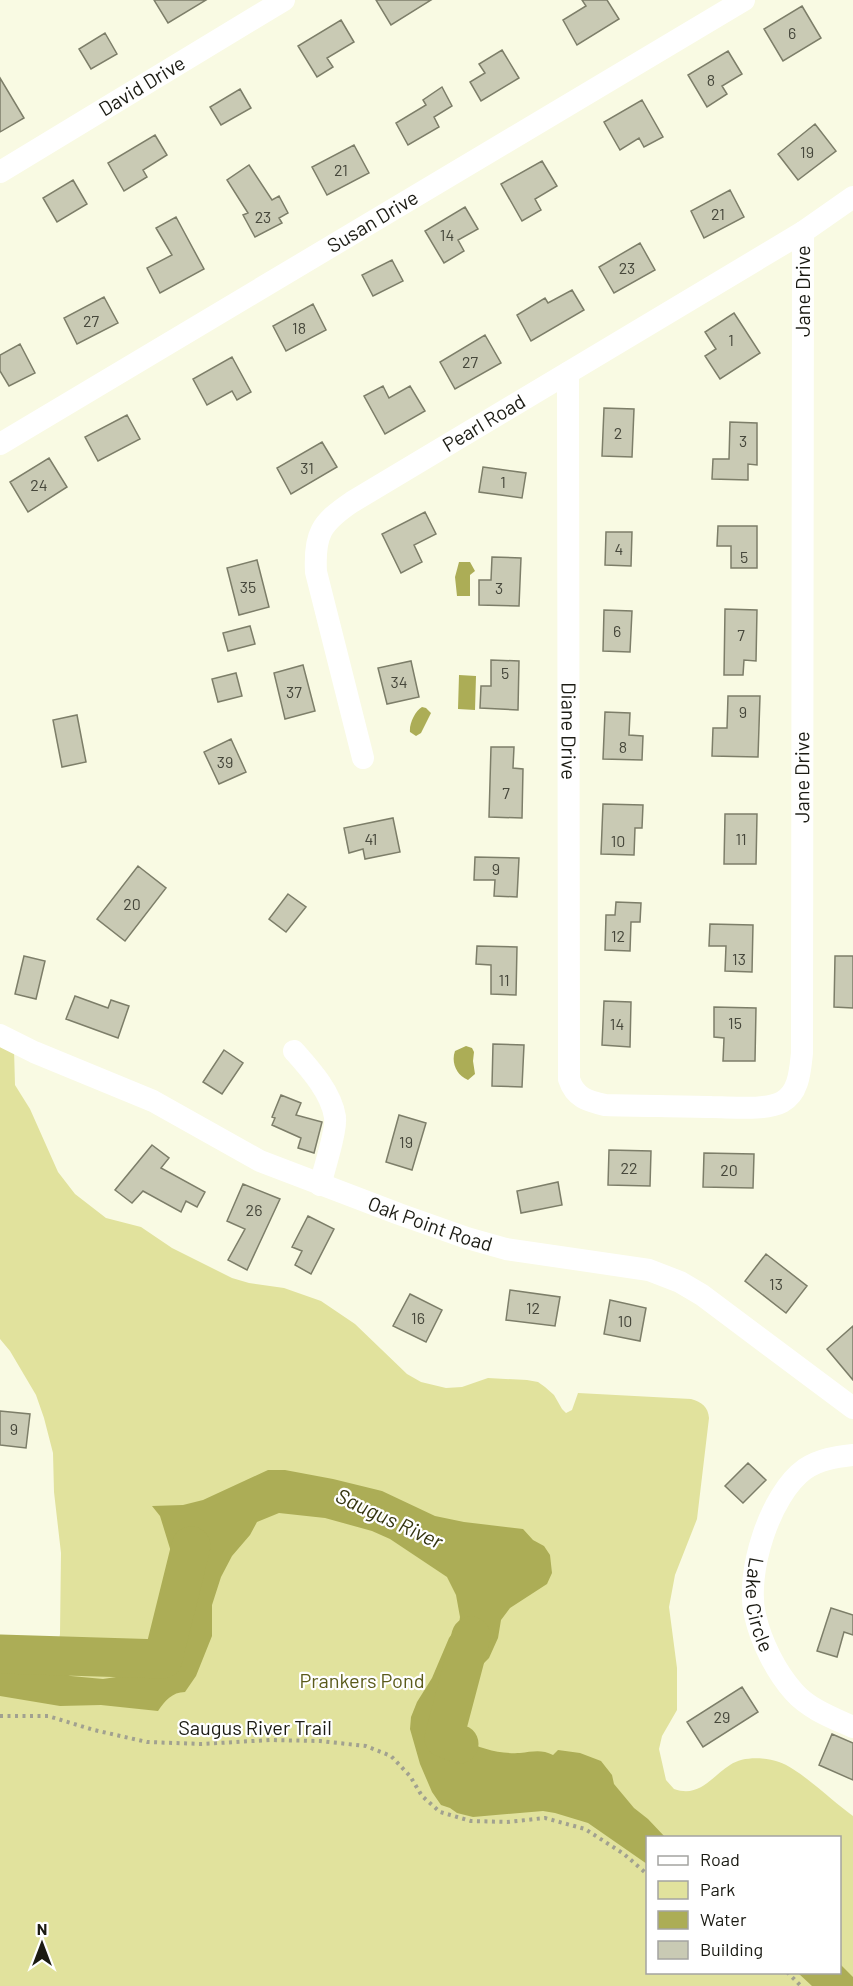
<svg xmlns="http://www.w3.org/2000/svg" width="853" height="1986" viewBox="0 0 853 1986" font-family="Barlow,sans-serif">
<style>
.green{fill:#e1e29d;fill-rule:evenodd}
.water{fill:#acad56}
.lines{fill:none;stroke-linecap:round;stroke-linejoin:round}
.river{stroke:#acad56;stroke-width:39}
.building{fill:#c9cab4;stroke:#7d7e69;stroke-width:1.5}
.path{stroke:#a1a190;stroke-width:4;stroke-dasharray:3 4.5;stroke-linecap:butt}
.street{stroke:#fff;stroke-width:22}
.labels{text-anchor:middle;stroke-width:4.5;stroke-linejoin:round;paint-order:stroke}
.number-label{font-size:16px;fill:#46473b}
.street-label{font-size:20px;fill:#1b1b13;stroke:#fff}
.park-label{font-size:20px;fill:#5b5b1b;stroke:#fff}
.water-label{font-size:21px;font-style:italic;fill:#353510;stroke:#fff}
</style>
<rect width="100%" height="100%" fill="#f9fae3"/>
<path class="green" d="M0,1041L14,1049L15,1085L30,1109L58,1172L75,1194L106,1218L141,1227L172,1248L232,1278L249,1283L284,1288L321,1301L355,1324L407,1374L421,1382L446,1388L462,1387L488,1378L527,1380L538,1382L545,1387L554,1395L562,1409L566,1413L572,1410L578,1393L691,1399C702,1402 708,1407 709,1418L697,1519L675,1575L669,1607L677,1668V1710L662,1736L659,1749L666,1780L674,1789C700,1798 711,1777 730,1765C743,1756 764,1757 779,1762C800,1769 833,1802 853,1816V1986H0V1658L41,1666L54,1654L58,1646L60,1634L61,1553L54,1492L53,1453L44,1418L36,1395L10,1351L0,1339ZM648,1838H840V1972H648Z"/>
<path class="water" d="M459,562H470L475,571L470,575V596H457L455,577Z
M459,675L476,676L475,710L458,709Z
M422,707L426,708L431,713L421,733L416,736L410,732C409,724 415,711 422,707Z
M466,1046L472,1048L474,1052L473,1061L475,1074L468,1080C456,1075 451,1062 455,1051Z
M268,1470H285L333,1479L382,1491L435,1516L464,1522L523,1529L533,1540L544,1546L550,1555L552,1573L547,1584L510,1608L501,1620L498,1638L489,1658L476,1671L468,1673L460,1680L454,1698V1705L463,1739C480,1749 500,1754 520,1753C532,1752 541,1749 553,1755L558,1750L580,1753L601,1761L612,1775L614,1784L634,1808L648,1819L665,1837L648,1838L647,1864L588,1823L555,1813L543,1811L473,1817L457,1813L450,1808L441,1805L432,1792L420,1764L410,1729L411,1717L417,1702L432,1678L449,1638L459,1624L460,1617L456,1595L447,1577L390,1539L372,1531L325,1518L279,1513L257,1522L250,1535L232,1556L221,1577L212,1605V1636L196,1676L185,1692C172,1692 165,1701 158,1711L101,1705L60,1706L0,1696V1656L29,1660L71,1676L103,1679L136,1674L163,1659L177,1647L182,1636V1620L172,1555L160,1516L152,1506L183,1505L203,1500Z
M840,1964L853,1977V1986H812L798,1973L840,1972Z"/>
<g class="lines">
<path class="river" d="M0,1654L163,1659L191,1546
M459,1744L444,1738L471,1636"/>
</g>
<path class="building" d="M154,0H206L168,23Z
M376,0H431L391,25Z
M582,0H607L619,19L577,45L563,20L586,6Z
M802,6L821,38L783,61L764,29Z
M341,20L354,42L327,58L333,67L317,77L298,46Z
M105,33L117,54L91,69L79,49Z
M502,50L519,78L481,101L470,82L485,73L479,64Z
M728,51L742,74L722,86L727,94L707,107L688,75Z
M0,78L24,118L0,132Z
M442,87L452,106L434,117L439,127L408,145L396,123L426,105L423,100Z
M240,89L251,108L221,125L210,107Z
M642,100L663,137L644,147L639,138L620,150L604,122Z
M815,124L836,151L798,180L778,154Z
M155,135L167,155L143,170L147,177L124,191L108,163Z
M354,145L369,173L327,195L312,167Z
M542,161L557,186L535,199L541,210L522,221L501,184Z
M249,165L272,200L279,196L288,213L279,218L282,223L255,237L243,215L248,213L227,180Z
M73,180L87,204L57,222L43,198Z
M730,190L744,217L704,238L691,211Z
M465,207L478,229L458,240L464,251L444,263L425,231Z
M176,217L204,269L160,293L147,268L172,255L156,228Z
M640,243L655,270L614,293L599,267Z
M392,260L403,281L373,296L362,275Z
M572,290L584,310L531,341L517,315L545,298L548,303Z
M104,297L118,323L77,344L64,318Z
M313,304L326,330L286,351L273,326Z
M734,313L760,353L720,379L705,356L716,349L705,332Z
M485,335L501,363L455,389L440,362Z
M20,344L35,373L9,386L0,371V355Z
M232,357L251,392L237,400L232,391L207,405L193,379Z
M383,386L389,398L410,386L425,411L385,434L364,396Z
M604,408L634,409L632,457L602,456Z
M127,415L140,439L98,461L85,437Z
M730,422L757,423V465L748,464V480L712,479L713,459H729Z
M322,442L337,467L291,494L277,468Z
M49,458L67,487L28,512L10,482Z
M483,467L526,473L522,498L479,492Z
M425,512L436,534L414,545L422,562L401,573L382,534Z
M718,526H757V568H731V546H717Z
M606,532H632L631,566L605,565Z
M492,557L521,558L519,606L479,605V580H491Z
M257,560L269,607L239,615L227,568Z
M725,609L757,610L756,661L744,660L743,675H724Z
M604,610L632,611L630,652L603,651Z
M250,626L255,644L228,651L223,633Z
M491,660L519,661L518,710L480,708L481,686H491Z
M411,661L419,697L387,704L378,668Z
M303,665L315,711L285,719L274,673Z
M236,673L242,696L218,702L212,679Z
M728,696H760L758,757L712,756L713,728H727Z
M605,712L630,713L629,735L643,736L642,760L603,759Z
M77,715L86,762L62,767L53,720Z
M231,739L246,772L219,784L204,752Z
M491,747H514L513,768L523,769L522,818L489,817Z
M603,804L643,805L642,828H635L634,855L601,854Z
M725,814H757L756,864H724Z
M393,818L400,852L365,859L363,849L349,853L344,828Z
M475,857L519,858L517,897L494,896L495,880H474Z
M138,866L166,888L125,941L97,919Z
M288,894L306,907L286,932L269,919Z
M616,902L641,903L640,922H631L630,951L605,950L606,915H615Z
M710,924L753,925L752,972L725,971L726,946H709Z
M477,946L517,947L516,995L491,994V965L476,964Z
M24,956L45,961L36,999L15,994Z
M835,956H853V1008L834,1007Z
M75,996L108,1008L111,1000L129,1006L118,1038L66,1019Z
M604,1001L631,1002L630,1047L602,1045Z
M714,1007L756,1008L755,1061H723L724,1038L714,1037Z
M493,1044L524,1045L522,1087L492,1086Z
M224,1050L243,1063L222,1094L203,1082Z
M281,1095L301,1103L296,1115L322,1122L314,1153L298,1148L301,1138L272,1125L275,1118L272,1117Z
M399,1115L426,1123L412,1170L386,1162Z
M152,1145L169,1158L161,1168L205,1192L197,1207L186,1201L181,1212L143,1191L132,1203L115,1190Z
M609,1150L651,1151L650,1186L608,1185Z
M704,1153L754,1154L753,1188L703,1187Z
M558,1182L562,1205L521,1213L517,1191Z
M243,1184L280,1199L247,1270L228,1260L245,1229L227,1221Z
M308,1216L334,1229L311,1274L295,1265L302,1251L292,1247Z
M766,1254L807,1286L786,1313L745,1281Z
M510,1290L560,1297L555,1326L506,1320Z
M410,1294L442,1310L426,1342L393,1326Z
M610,1300L646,1308L640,1341L604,1334Z
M853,1326V1380L827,1349Z
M0,1411L30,1414L26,1448L0,1445Z
M748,1463L766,1480L743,1503L725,1486Z
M831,1608L853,1615V1635L844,1632L837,1657L817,1651Z
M742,1687L758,1712L703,1747L687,1722Z
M832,1734L853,1743V1780L819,1765Z"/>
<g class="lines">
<path class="path" d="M0,1716H48L94,1730L147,1742L202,1744L270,1740L320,1741L366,1746L391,1756L410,1776L422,1796L440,1812L471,1821L507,1822L545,1818L585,1829L624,1854L648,1875
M787,1972L801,1986"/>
<g class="street">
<path id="s1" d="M0,172L284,0"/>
<path id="s2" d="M568,373L569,1079C575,1098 588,1101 605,1105C641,1106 677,1106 712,1107C731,1107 765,1111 782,1102C799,1093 800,1071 802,1053L803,232"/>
<path id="s3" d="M0,444L744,0"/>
<path id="s4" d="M363,758L316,572C314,534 321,523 352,502L803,232L853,197"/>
<path id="s5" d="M0,1035L34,1052L153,1101L260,1161L399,1214L467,1238L506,1249L649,1270L680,1282L702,1295L853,1408"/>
<path d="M294,1051C310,1069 331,1092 335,1117C337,1129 324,1170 320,1185"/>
<path id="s6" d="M853,1455C836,1457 820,1459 805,1469C770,1494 745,1573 755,1615C761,1642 776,1672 794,1692C809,1709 833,1718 853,1727"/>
</g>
</g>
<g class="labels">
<g class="number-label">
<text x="792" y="39">6</text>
<text x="711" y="86">8</text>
<text x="807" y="158">19</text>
<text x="341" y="176">21</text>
<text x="718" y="220">21</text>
<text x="263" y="223">23</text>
<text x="447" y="241">14</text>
<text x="627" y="274">23</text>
<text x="91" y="327">27</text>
<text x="299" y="334">18</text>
<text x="731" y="346">1</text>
<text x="470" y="368">27</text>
<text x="618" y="439">2</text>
<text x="743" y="447">3</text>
<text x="307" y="474">31</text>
<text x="503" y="488">1</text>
<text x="39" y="491">24</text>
<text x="619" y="555">4</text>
<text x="744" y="563">5</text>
<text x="248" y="593">35</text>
<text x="499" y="594">3</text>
<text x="617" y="637">6</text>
<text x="741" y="641">7</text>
<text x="505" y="679">5</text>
<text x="399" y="688">34</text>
<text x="294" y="698">37</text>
<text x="743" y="718">9</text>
<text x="623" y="753">8</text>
<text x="225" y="768">39</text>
<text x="506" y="799">7</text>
<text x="371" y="845">41</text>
<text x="741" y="845">11</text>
<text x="618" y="847">10</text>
<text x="496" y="875">9</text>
<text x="132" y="910">20</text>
<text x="618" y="942">12</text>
<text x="739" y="965">13</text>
<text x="504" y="986">11</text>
<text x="735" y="1029">15</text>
<text x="617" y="1030">14</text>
<text x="406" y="1148">19</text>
<text x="629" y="1174">22</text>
<text x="729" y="1176">20</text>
<text x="254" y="1216">26</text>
<text x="776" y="1290">13</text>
<text x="533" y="1314">12</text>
<text x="418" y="1324">16</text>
<text x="625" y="1327">10</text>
<text x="14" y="1435">9</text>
<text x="722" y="1723">29</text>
</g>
<g class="street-label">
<text dy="7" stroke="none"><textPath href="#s1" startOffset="166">David Drive</textPath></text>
<text dy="7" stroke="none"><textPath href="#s3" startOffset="434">Susan Drive</textPath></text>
<text dy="7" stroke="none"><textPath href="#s2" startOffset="1748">Jane Drive</textPath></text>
<text dy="7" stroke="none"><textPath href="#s4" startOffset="430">Pearl Road</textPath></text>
<text dy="7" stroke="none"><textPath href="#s2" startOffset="358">Diane Drive</textPath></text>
<text dy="7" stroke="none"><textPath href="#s2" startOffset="1262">Jane Drive</textPath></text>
<text dy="7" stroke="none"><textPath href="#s5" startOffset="471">Oak Point Road</textPath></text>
<text dy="7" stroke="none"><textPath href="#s6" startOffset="201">Lake Circle</textPath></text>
<text x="255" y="1735">Saugus River Trail</text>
</g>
<g class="park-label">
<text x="362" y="1688">Prankers Pond</text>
</g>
<g class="water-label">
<text transform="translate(389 1519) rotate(25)" y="7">Saugus River</text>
</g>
</g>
<rect x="646" y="1836" width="195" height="138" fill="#ffffff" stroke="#a4a4a1" stroke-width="1.5"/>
<rect x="658" y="1856" width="30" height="9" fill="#ffffff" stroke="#a4a4a1" stroke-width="1.5"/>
<text x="700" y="1866" font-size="18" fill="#1b1b13">Road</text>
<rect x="658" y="1881" width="30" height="18" fill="#e1e29d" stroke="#a4a4a1" stroke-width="1.5"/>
<text x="700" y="1896" font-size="18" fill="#1b1b13">Park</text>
<rect x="658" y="1911" width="30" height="18" fill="#acad56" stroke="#a4a4a1" stroke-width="1.5"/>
<text x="700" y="1926" font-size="18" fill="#1b1b13">Water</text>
<rect x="658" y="1941" width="30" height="18" fill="#c9cab4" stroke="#a4a4a1" stroke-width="1.5"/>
<text x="700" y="1956" font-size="18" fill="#1b1b13">Building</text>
<g transform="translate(42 1944)" stroke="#ffffff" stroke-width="4.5" paint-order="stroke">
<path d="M0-4.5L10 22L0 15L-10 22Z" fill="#1b1b13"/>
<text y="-9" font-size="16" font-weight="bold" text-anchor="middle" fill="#1b1b13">N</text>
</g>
</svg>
